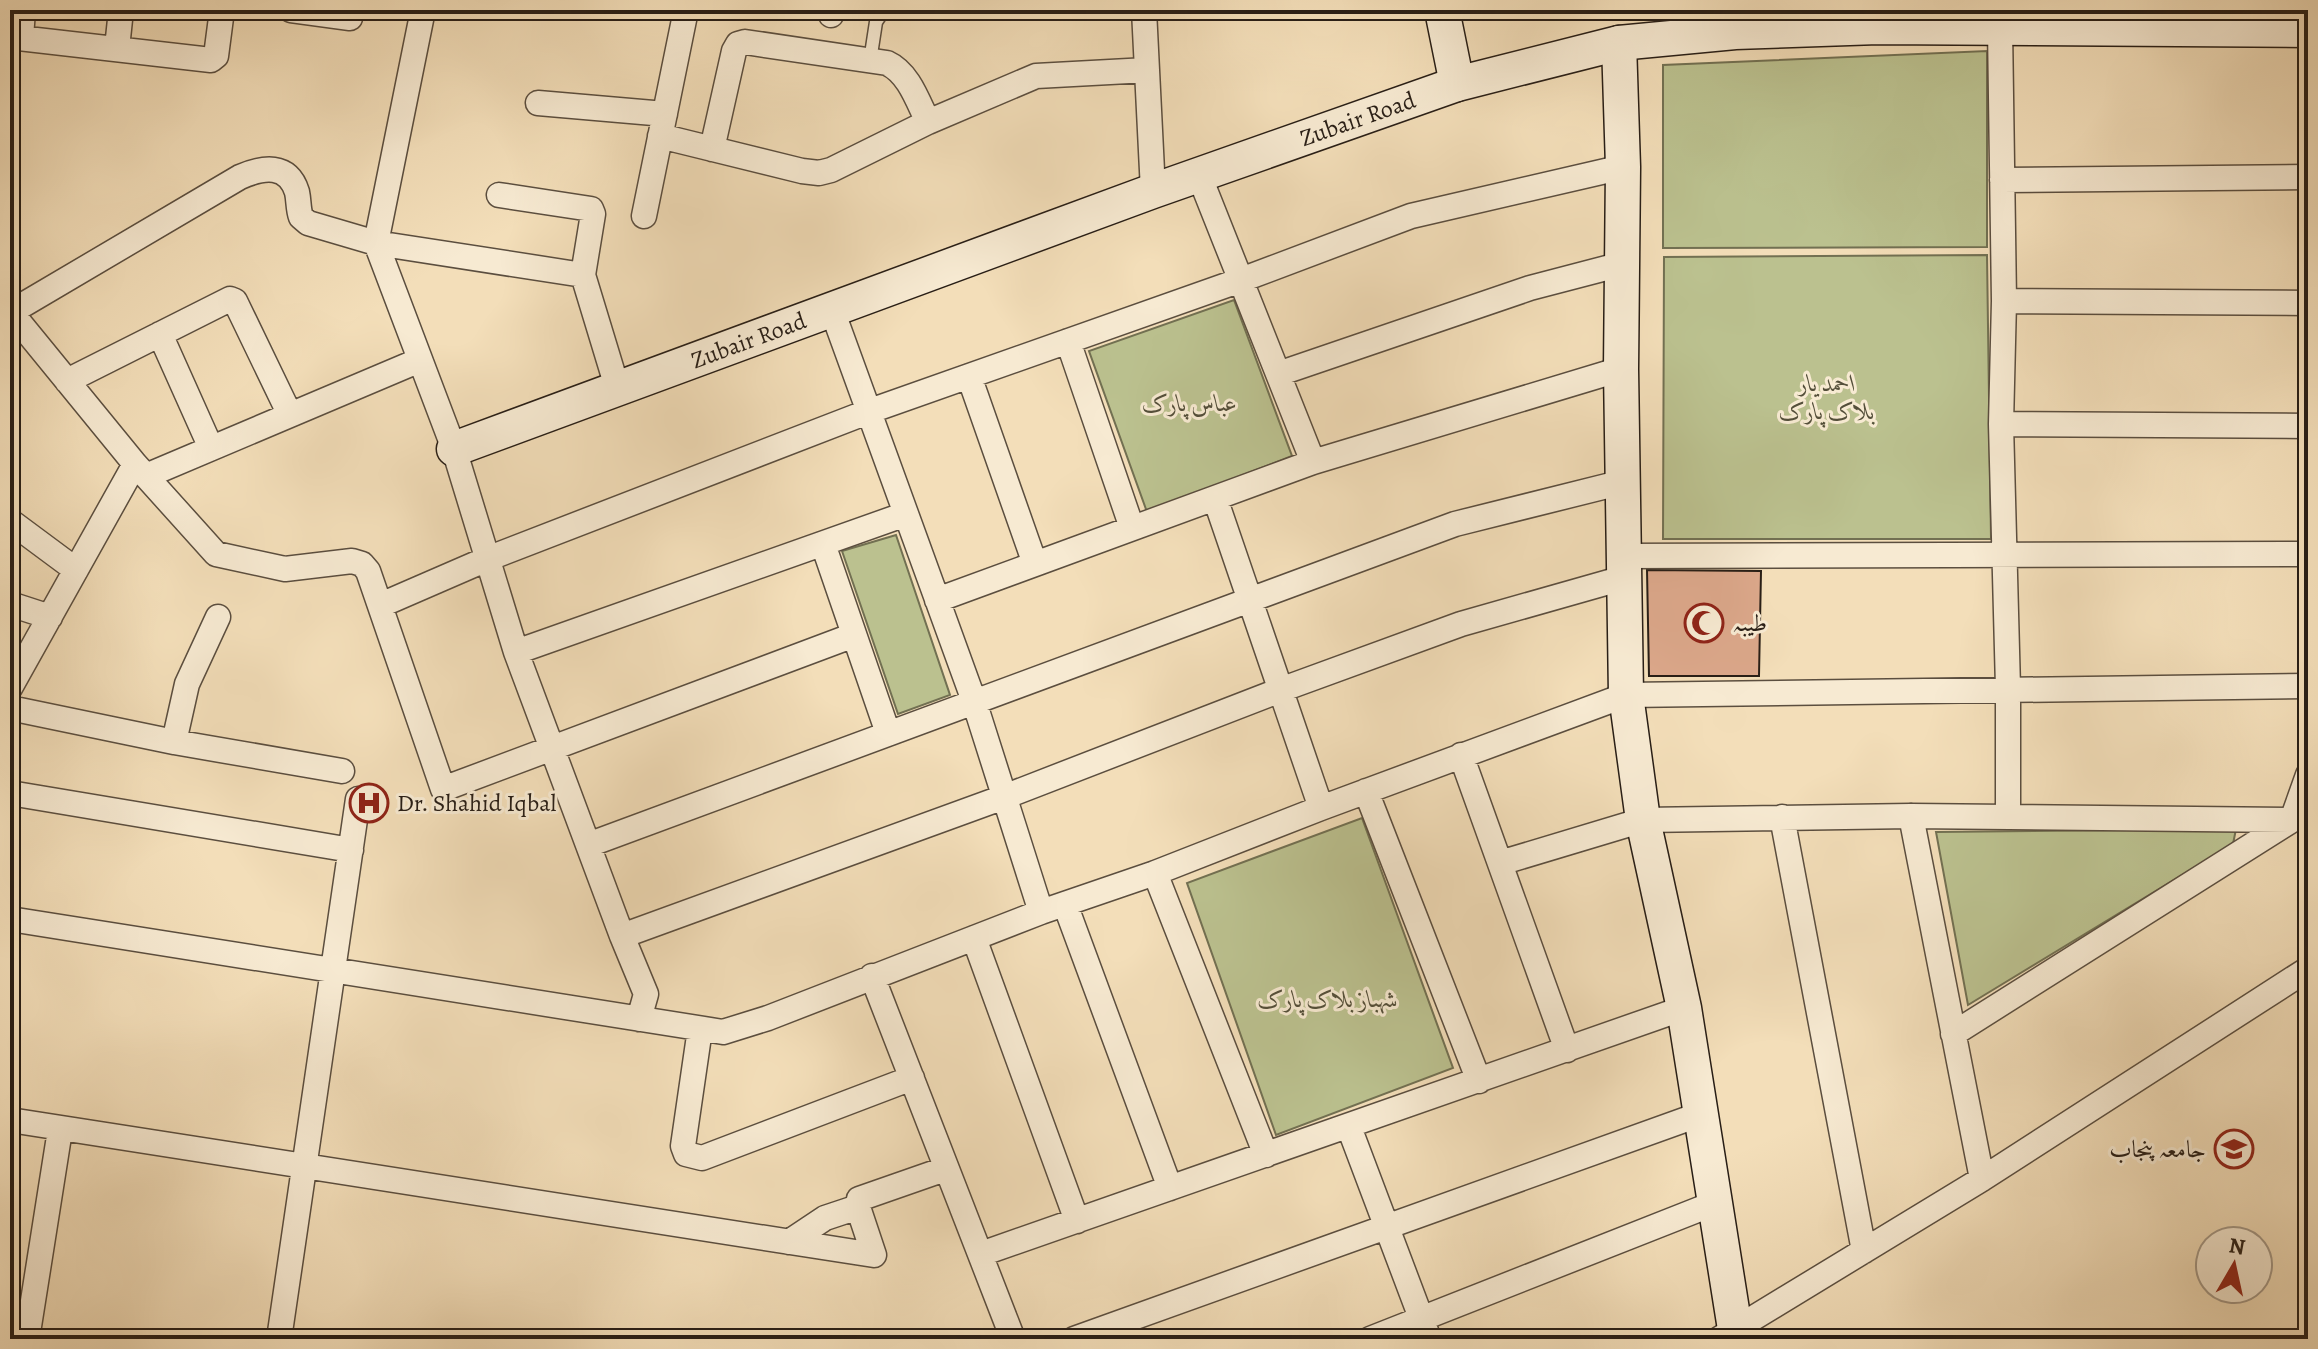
<svg xmlns="http://www.w3.org/2000/svg" width="2318" height="1349" viewBox="0 0 2318 1349" font-family="Alegreya,Amiri,serif">
<style>
.green{fill:#bbc18f;stroke:#727052;stroke-width:2}
.building{fill:#dba78a;stroke:#281e16;stroke-width:2}
.lines{fill:none;stroke-linecap:round;stroke-linejoin:round}
.lane-casing{stroke:#5b4e3f;stroke-width:15}
.street-casing{stroke:#5b4e3f;stroke-width:27}
.secondary-casing{stroke:#281e16;stroke-width:37}
.lane{stroke:#f7ead2;stroke-width:12}
.street{stroke:#f7ead2;stroke-width:24}
.secondary{stroke:#f7ead2;stroke-width:34}
.labels{text-anchor:middle;stroke-width:6;stroke-linejoin:round;paint-order:stroke}
.street-label{font-size:24px;fill:#281e16;stroke:#f7ead2}
.park-label{font-size:24px;font-style:italic;fill:#544f3a;stroke:#f7ead2}
.poi-label{font-size:24px;fill:#281e16;stroke:#f7ead2;text-anchor:start}
</style>
<rect width="100%" height="100%" fill="#f3deb9"/>
<filter id="stains"><feTurbulence type="fractalNoise" baseFrequency=".0025" numOctaves="4"/><feColorMatrix values="0 0 0 0 .2 0 0 0 0 .09 0 0 0 0 .02 0 0 0 .5 -.17"/></filter>
<radialGradient id="worn" r=".72"><stop offset=".6" stop-color="#630" stop-opacity="0"/><stop offset="1" stop-color="#630" stop-opacity=".3"/></radialGradient>
<path class="green" d="M1987,51V247L1663,248V65Z
M1987,255L1991,539H1663L1664,257Z
M1234,300L1292,456L1147,512L1089,351Z
M896,535L950,695L898,714L842,551Z
M1362,818L1453,1068L1276,1135L1187,883Z
M2236,829L2233,844L1968,1005L1936,832Z"/>
<path class="building" d="M1647,570L1761,571L1759,676H1649Z"/>
<g class="lines">
<defs>
<path id="lane" d="M795,10L831,15
M870,61L876,22L884,10"/>
<path id="street" d="M291,10L350,18
M423,10L376,243L454,449L516,652L622,936L646,994L639,1019
M1144,10L1153,191
M831,15L833,10
M2000,28L2004,301L2001,424L2008,688V817
M10,37L211,60L216,56L222,10
M21,38L23,10
M117,48L121,10
M538,103L665,114
M660,136L802,171L819,173L831,170L928,122L1036,76L1147,70
M712,149L734,51L738,44L745,42L887,63C909,73 918,102 928,122
M1199,175L1313,462
M2002,180L2308,177
M499,195L591,209L593,214L583,275L617,387
M644,216L686,10
M2004,301L2308,303
M832,310L974,701L1041,912
M10,311L135,464L10,688
M11,312L240,177C263,167 288,163 297,192C299,201 298,209 301,217L308,223L376,243L583,275
M160,334L211,448
M1068,341L1132,528
M1278,374L1530,288L1622,264
M969,376L1035,564
M67,381L230,299L235,301L290,415
M2001,424L2308,426
M135,464L216,554L285,569L352,561L362,564L368,571L443,789L854,635
M146,476L420,360
M1215,498L1321,808
M10,521L76,570
M823,544L888,733
M1624,556L2308,554
M937,600L1313,462L1621,369
M10,604L50,617
M381,605L487,559L870,411L1241,280L1411,216L1623,167
M516,652L906,514
M10,708L174,742L342,771
M174,742L187,684L218,617
M1461,755L1567,1050
M1366,791L1479,1081
M10,793L351,850
M1911,816L1982,1179
M1782,817L1864,1251
M588,845L1455,524L1623,482
M1500,863L1643,820L1911,816L2292,820
M1155,873L1266,1155
M1065,904L1170,1188
M10,919L723,1032L768,1018L1041,912L1155,873L1321,808L1626,695L2308,686
M622,936L1004,797L1283,689L1461,624L1623,578
M974,938L1077,1221
M872,976L1013,1339
M700,1029L683,1146L686,1154L702,1158L912,1078
M1953,1034L2292,820L2308,775
M10,1120L874,1255L858,1207L859,1199L945,1169
M1349,1127L1429,1339
M789,1242L825,1218L858,1207
M981,1254L1684,1008
M27,1339L60,1130
M279,1339L358,799
M1074,1339L1701,1114
M1370,1339L1715,1203
M1719,1339L1982,1179L2308,969"/>
<g id="secondary">
<path d="M1442,10L1457,84"/>
<path d="M1619,43L1623,167L1621,369L1626,695L1643,820L1684,1008L1735,1329"/>
<path id="s1" d="M454,449L1153,191L1457,84L1619,43L1735,32L1878,27L2308,30"/>
</g>
</defs>
<use href="#lane" class="lane-casing"/>
<use href="#street" class="street-casing"/>
<use href="#secondary" class="secondary-casing"/>
<use href="#lane" class="lane"/>
<use href="#street" class="street"/>
<use href="#secondary" class="secondary"/>
</g>
<defs>
<symbol id="mosque-ring" viewBox="-11 -11 22 22"><circle r="9.5" fill="#f7ead2" stroke="#8f2418" stroke-width="1.5"/><path d="M3.5-4.9A6 6 0 1 0 3.5 4.9A5 5 0 1 1 3.5-4.9Z" fill="#8f2418"/></symbol>
<symbol id="hospital-ring" viewBox="-11 -11 22 22"><circle r="9.5" fill="#f7ead2" stroke="#8f2418" stroke-width="1.5"/><path d="M-5-5h3v3.5h4V-5h3V5h-3V1.5h-4V5h-3Z" fill="#8f2418"/></symbol>
<symbol id="university-ring" viewBox="-11 -11 22 22"><circle r="9.5" fill="#f7ead2" stroke="#8f2418" stroke-width="1.5"/><path d="M0-5L7-2L0 1L-7-2ZM-4 1L0 2.5L4 1V4Q0 6-4 4Z" fill="#8f2418"/></symbol>
</defs>
<g fill-rule="evenodd">
<use href="#mosque-ring" x="1682" y="601" width="44" height="44"/>
<use href="#hospital-ring" x="347" y="781" width="44" height="44"/>
<use href="#university-ring" x="2212" y="1127" width="44" height="44"/>
</g>
<g class="labels">
<g class="street-label">
<text dy="8" stroke="none"><textPath href="#s1" startOffset="962">Zubair Road</textPath></text>
<text dy="8" stroke="none"><textPath href="#s1" startOffset="314">Zubair Road</textPath></text>
</g>
<g class="park-label">
<text x="1827" y="391">احمد یار<tspan x="1827" dy="28">بلاک پارک</tspan></text>
<text x="1190" y="411">عباس پارک</text>
<text x="1328" y="1007">شہباز بلاک پارک</text>
</g>
<g class="poi-label">
<text x="1732" y="631">طیبہ</text>
<text x="397" y="811">Dr. Shahid Iqbal</text>
<text x="2206" y="1157" text-anchor="end">جامعہ پنجاب</text>
</g>
</g>
<rect width="2318" height="1349" fill="none" stroke="#f3deb9" stroke-width="40"/>
<rect x="12" y="12" width="2294" height="1325" fill="none" stroke="#281e16" stroke-width="4"/>
<rect x="20" y="20" width="2278" height="1309" fill="none" stroke="#281e16" stroke-width="2"/>
<g transform="translate(2234 1265) rotate(9)"><circle r="38" fill="#f7ead2" stroke="#a49887" stroke-width="2"/>
<path d="M0-6L14 30L0 20L-14 30Z" fill="#8f2418"/>
<text y="-12" font-size="22" font-weight="bold" text-anchor="middle" fill="#281e16">N</text>
</g>
<rect width="100%" height="100%" filter="url(#stains)"/>
<rect width="100%" height="100%" fill="url(#worn)"/>
</svg>
